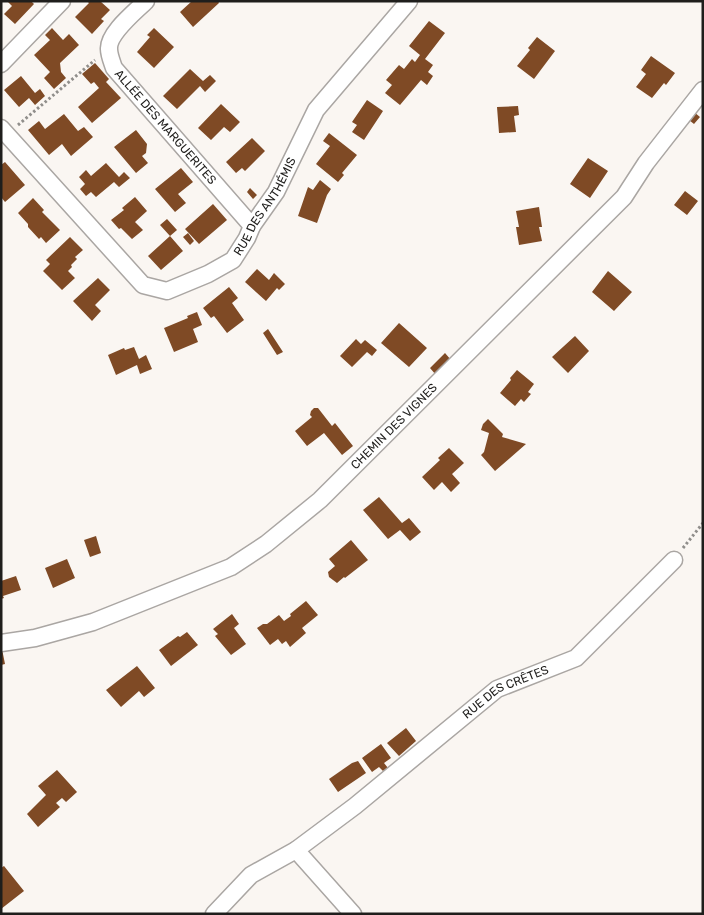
<svg xmlns="http://www.w3.org/2000/svg" width="704" height="915" viewBox="0 0 704 915" font-family="Rubik,sans-serif">
<style>
.building{fill:#7f4a25}
.lines{fill:none;stroke-linecap:round;stroke-linejoin:round}
.minor-casing{stroke:#aaa6a3;stroke-width:19}
.path{stroke:#908e8b;stroke-width:3;stroke-dasharray:2.5 2.5;stroke-linecap:butt}
.minor{stroke:#fff;stroke-width:16}
.labels{text-anchor:middle;stroke-width:5;stroke-linejoin:round;paint-order:stroke}
.street-label{font-size:12px;fill:#1f1e1c;stroke:#fff}
</style>
<rect width="100%" height="100%" fill="#faf6f2"/>
<path class="building" d="M9,1H31L34,4L15,24L4,14L12,6L8,2Z
M87,1H100L110,10L101,19L104,21L92,34L75,17L89,3Z
M192,1H218L219,3L193,27L180,12Z
M429,21L445,33L425,59L433,65L428,72L433,76L427,85L421,80L400,105L385,93L392,85L386,80L399,65L404,69L412,59L415,62L420,55L409,46Z
M52,28L63,40L69,34L79,45L60,63L61,72L66,78L54,89L44,78L50,72L34,55L50,40L45,35Z
M154,28L174,47L154,68L137,52L150,37L147,35Z
M537,37L555,51L534,79L517,66L530,50L528,48Z
M651,56L675,73L666,85L664,83L652,98L636,87L646,74L641,70Z
M95,63L109,79L106,82L121,98L92,123L78,107L99,88L94,82L91,84L82,74Z
M190,69L203,81L210,75L216,81L205,92L200,86L177,109L163,96Z
M21,76L35,93L40,89L45,96L35,105L29,98L19,107L4,90Z
M367,100L383,111L364,140L352,132L357,125L352,122Z
M221,104L240,122L230,132L224,127L211,140L198,128Z
M518,106L519,115L514,116L516,132L499,133L497,107Z
M694,112L700,117L694,124L689,120Z
M64,114L78,131L84,127L93,137L71,156L62,144L49,155L28,130L39,121L45,129Z
M136,130L147,144L146,153L142,156L148,163L136,173L114,147Z
M329,133L357,155L342,173L344,175L338,182L316,164L330,146L323,141Z
M252,138L265,151L245,171L242,168L236,173L226,162Z
M588,158L608,171L590,198L570,184Z
M5,162L25,185L5,202L1,197V165Z
M106,163L119,177L124,172L130,178L119,187L114,182L96,197L91,192L86,196L80,189L85,184L79,177L86,170L91,176Z
M181,168L193,182L178,194L186,203L175,212L155,189Z
M320,180L331,189L327,195L317,223L298,216L308,187L313,190Z
M250,188L257,195L253,199L247,192Z
M685,191L698,201L687,215L674,205Z
M135,197L147,211L135,222L143,230L132,239L121,228L119,229L111,220L124,210L122,208Z
M33,198L44,210L42,212L60,230L46,243L41,237L39,239L28,227V224L18,213Z
M213,204L227,220L199,244L185,229Z
M539,207L542,227H539L542,241L519,245L516,227H519L516,211Z
M167,219L177,230L170,236L160,225Z
M188,233L194,241L190,245L183,237Z
M170,236L183,251L161,270L148,256Z
M70,237L83,250L75,257L77,259L71,265L72,267L68,271L75,278L62,290L43,271L50,264L46,260Z
M257,269L269,280L274,273L285,284L279,290L277,288L266,301L245,282Z
M608,271L632,292L614,311L592,292Z
M98,278L110,290L95,305L101,311L92,321L73,301Z
M229,287L238,298L232,303L244,320L227,333L214,316L211,318L203,308Z
M197,312L202,325L193,329L198,342L174,352L164,328L188,318L187,316Z
M399,323L427,348L409,367L381,343Z
M268,329L283,352L277,355L263,333Z
M575,336L589,351L568,373L552,357Z
M356,339L361,344L365,340L377,350L372,356L367,352L352,367L340,356Z
M134,347L139,359L146,355L152,369L140,374L137,365L116,375L108,355L124,348L125,350Z
M445,353L451,360L436,375L430,368Z
M517,370L534,384L528,392L531,394L524,402L521,399L515,406L500,393L511,380L510,378Z
M314,408H318L332,426L335,423L353,446L342,455L324,433L307,446L295,431L312,417L310,415L311,411Z
M488,419L503,434L502,437L526,444L495,471L481,455L484,452L489,433L481,430L483,424Z
M449,448L464,463L452,474L460,483L451,492L442,482L434,490L422,477L440,460L438,458Z
M379,497L402,523L409,518L421,532L410,541L400,530L388,539L363,510Z
M96,536L101,553L90,557L84,540Z
M351,540L368,560L345,578L344,577L337,583L329,577L328,572L335,566L329,559Z
M67,559L75,578L53,588L45,568Z
M16,576L21,590L3,596L4,598L1,599V581Z
M306,601L318,615L302,628L306,633L290,647L286,641L282,644L278,639L270,645L257,628L263,624H267L279,615L284,621L291,616L290,614Z
M232,614L239,624L234,628L246,644L231,655L215,636L218,634L213,629Z
M187,632L198,645L171,666L159,650L178,636L180,637Z
M2,649L5,664L1,665V650Z
M137,666L155,688L144,697L139,691L121,707L106,690Z
M406,728L416,741L399,756L387,743Z
M381,744L391,758L384,763L388,768L383,771L379,767L372,772L362,758Z
M358,761L366,773L338,792L329,779L352,763Z
M57,770L77,792L66,802L62,798L56,803L60,807L38,827L27,814L46,795L38,786Z
M4,866L24,891L1,909V868Z"/>
<g class="lines">
<defs>
<g id="minor">
<path id="s1" d="M146,1C135,12 108,33 109,49C109,55 112,62 114,68L252,226"/>
<path d="M1,64L62,1"/>
<path id="s2" d="M1,128L143,285L167,291L208,274L233,260L247,238L252,226L276,192L316,110L409,1"/>
<path id="s3" d="M1,643L35,638L93,622L231,567L266,544L320,500L624,197L646,163L703,90"/>
<path d="M296,850L353,914"/>
<path id="s4" d="M214,914L251,875L296,850L355,806L497,689L576,658L674,560"/>
</g>
</defs>
<use href="#minor" class="minor-casing"/>
<path class="path" d="M18,125L95,60
M683,548L703,523"/>
<use href="#minor" class="minor"/>
</g>
<g class="labels">
<g class="street-label">
<text dy="4" stroke="none"><textPath href="#s1" startOffset="160">ALLÉE DES MARGUERITES</textPath></text>
<text dy="4" stroke="none"><textPath href="#s2" startOffset="372">RUE DES ANTHÉMIS</textPath></text>
<text dy="4" stroke="none"><textPath href="#s3" startOffset="459">CHEMIN DES VIGNES</textPath></text>
<text dy="4" stroke="none"><textPath href="#s4" startOffset="369">RUE DES CRÊTES</textPath></text>
</g>
</g>
<rect width="704" height="915" fill="none" stroke="#1f1e1c" stroke-width="5"/>
</svg>
